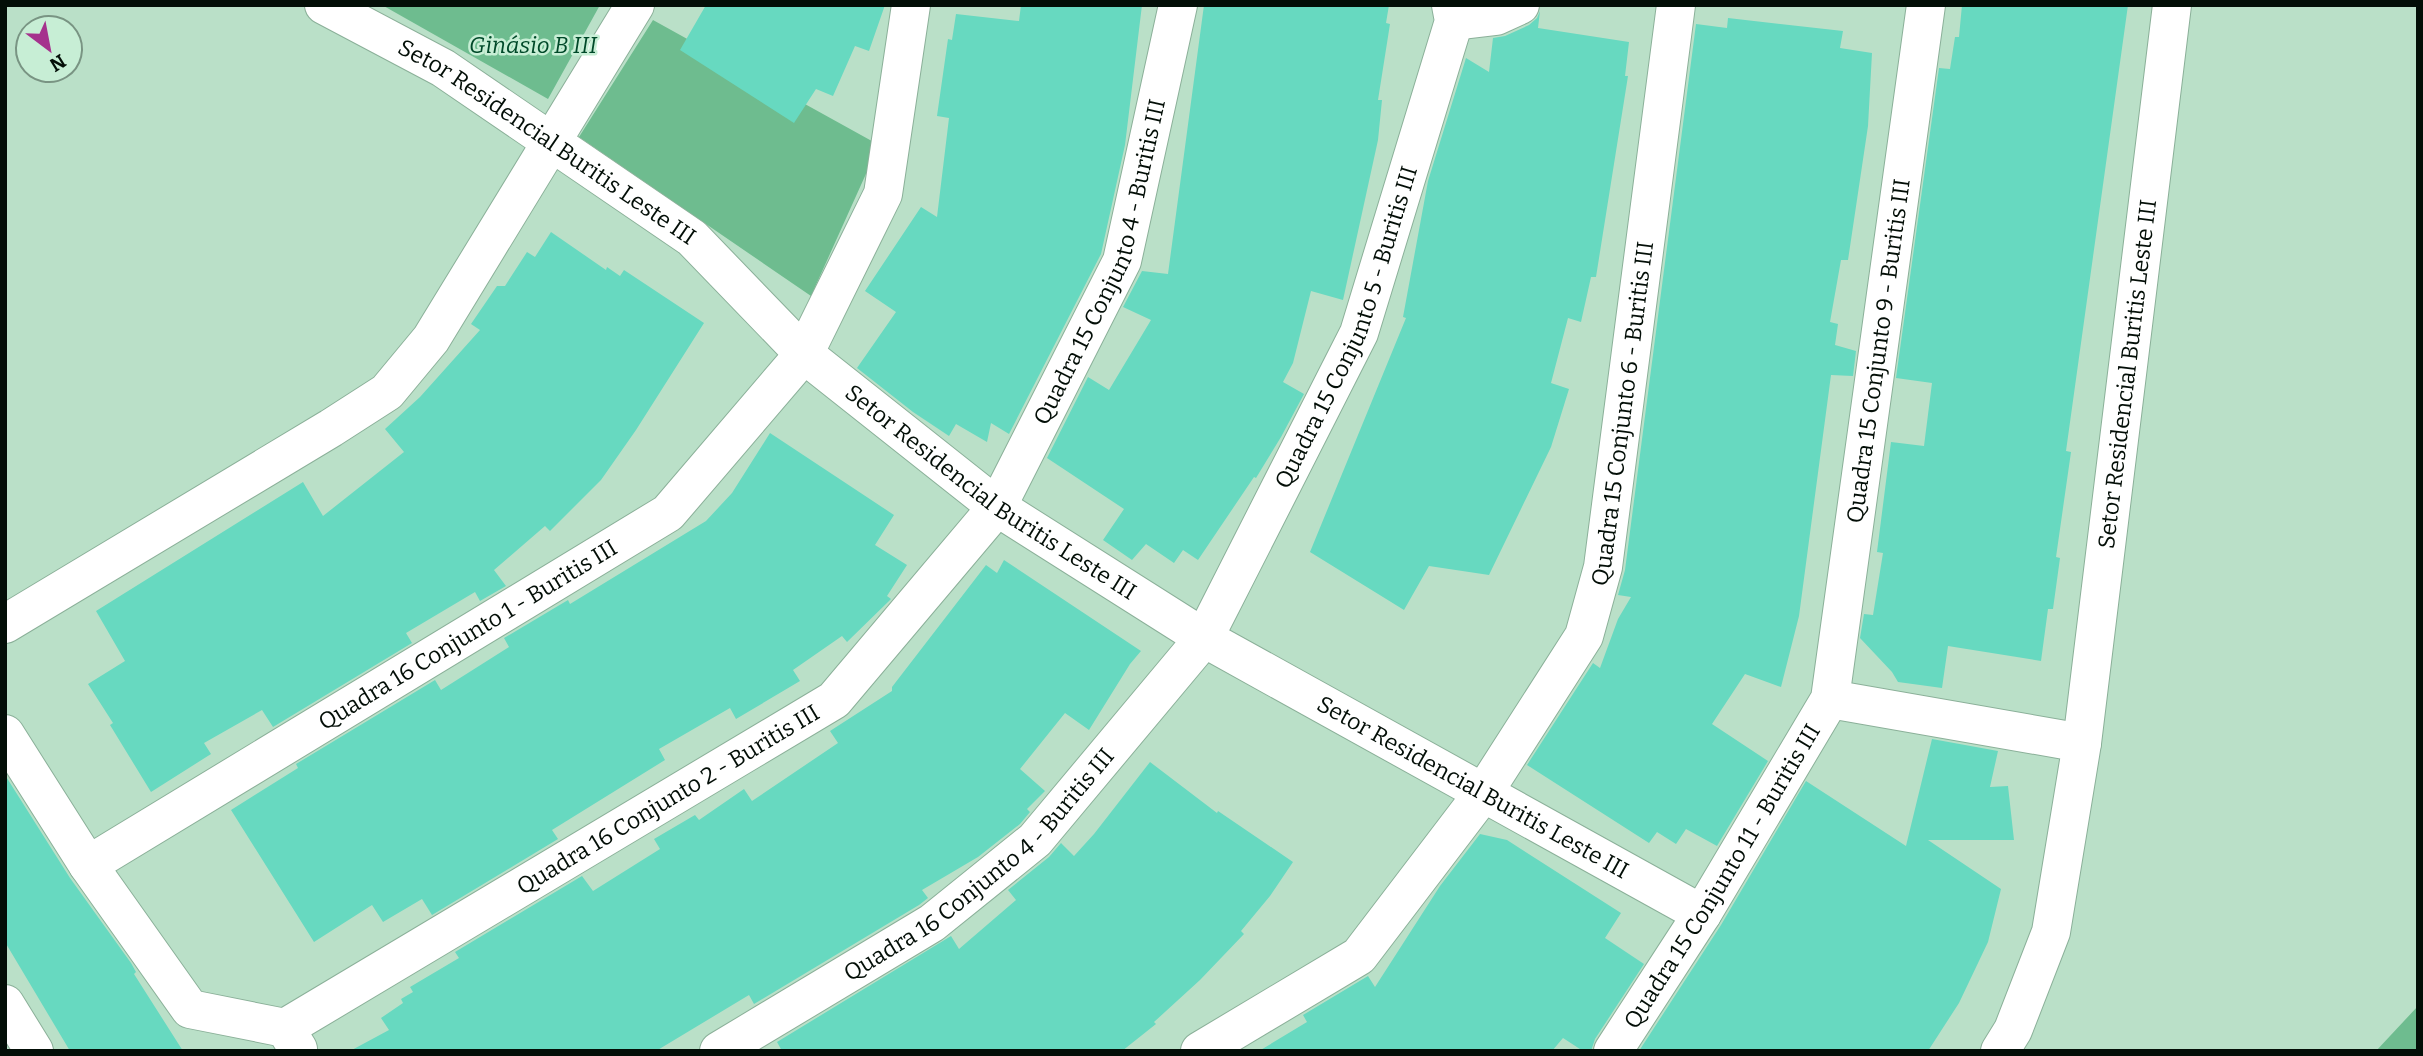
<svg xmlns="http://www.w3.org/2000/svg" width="2423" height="1056" viewBox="0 0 2423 1056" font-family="Bitter,serif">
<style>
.green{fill:#6ebc8f}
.building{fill:#67d9c0}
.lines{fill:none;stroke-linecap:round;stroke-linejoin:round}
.minor-casing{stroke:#8bb099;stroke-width:40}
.minor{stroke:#fff;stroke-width:38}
.labels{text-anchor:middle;stroke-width:5;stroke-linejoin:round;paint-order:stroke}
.park-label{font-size:23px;font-style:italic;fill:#004929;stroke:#c7eed5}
.street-label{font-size:23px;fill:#030e07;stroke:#c7eed5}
</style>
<rect width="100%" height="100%" fill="#bae0c8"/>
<path class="green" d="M382,5H600L548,99Z
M653,20L879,145L811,296L579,137Z
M2418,1006V1051H2376Z"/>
<path class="building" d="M706,5H885L869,51L855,46L833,96L816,89L794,123L680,50Z
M1021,5H1142L1125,145L1101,254L1009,434L991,423L987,442L956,424L949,436L913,412L857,368L896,312L865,291L921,207L937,217L949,118L937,116L948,39L952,40L956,14L1019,21Z
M1204,5H1389L1386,23L1390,24L1378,100H1382L1378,140L1343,300L1311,291L1293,363L1283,382L1304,394L1281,437L1256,478L1254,477L1198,560L1183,550L1174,563L1146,544L1132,560L1103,540L1124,509L1047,458L1088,377L1109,390L1151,320L1123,307L1142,271L1168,274Z
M1962,5H2128L2066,451L2071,452L2056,557L2060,558L2053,609H2048L2041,661L1948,646L1942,688L1898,682L1892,672L1860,638L1864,614L1873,615L1883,553L1877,552L1891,442L1924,446L1932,383L1896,378L1939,68L1950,69L1955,37H1959Z
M1540,11L1538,28L1629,42L1625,76H1628L1596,277H1591L1581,322L1568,318L1551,383L1569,389L1551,447L1489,575L1429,566L1404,610L1310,552L1406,318L1403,317L1428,181L1466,58L1489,72L1493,38L1505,36L1529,25L1537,18Z
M1728,18L1843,31L1840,48L1872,53L1868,126L1848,260H1841L1830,322L1838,324L1835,345L1856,351L1853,376L1831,375L1799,616L1781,687L1745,674L1712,724L1768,761L1717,846L1686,829L1676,844L1657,832L1649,843L1527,765L1593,663L1600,668L1618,619L1631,597L1618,595L1625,570L1696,24L1727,28Z
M551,232L606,270L607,267L620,276L624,270L704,323L636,430L601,480L550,531L545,526L494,570L506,586L480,601L475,592L406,633L412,643L273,727L262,710L204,743L211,754L151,792L110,725L113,723L88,684L125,661L96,611L303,482L323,516L404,452L385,429L420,397L480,330L471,324L497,286H505L527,252L535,257Z
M770,433L894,515L875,545L907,565L887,596L891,599L889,601L847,642L842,636L793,670L800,681L736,719L730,708L659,749L665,760L552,830L558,839L432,915L422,899L383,922L372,905L314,942L231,810L298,768L296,764L435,680L441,690L509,647L504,638L568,600L570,604L706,521L732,493Z
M1004,560L1141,651L1130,664L1089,730L1065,713L1020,769L1045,791L1027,809L1030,812L1020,824L978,857L922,890L928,898L919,905L754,1004L749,995L656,1051H350L389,1030L381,1018L403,1003L401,999L413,992L410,987L459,958L455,952L582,876L593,891L660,849L654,839L695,815L699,820L744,789L752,801L838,743L830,731L892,691V687L986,565L997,573Z
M1932,739L1998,751L1990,787L2008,786L2014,840H1928L2001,889L1988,942L1959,1003L1928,1051H1639L1721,925L1806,781L1906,846Z
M1150,762L1217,813L1218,811L1293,862L1270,896L1241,931L1244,934L1200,980L1154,1022L1156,1024L1122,1051H782L777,1042L951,936L959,949L1016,900L1008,890L1049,857L1061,843L1074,856L1094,834Z
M5,775L70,878L131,963L136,972L134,974L183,1051H70L5,942Z
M1480,834L1507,840L1621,913L1605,938L1644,964L1595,1039L1591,1051H1583L1563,1038L1552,1051H1259L1307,1022L1303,1015L1368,976L1375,987L1440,886Z"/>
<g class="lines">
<defs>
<g id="minor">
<path id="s1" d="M324,5L443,68L692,238L804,354L997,507L1204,638L1702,914"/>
<path d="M1454,21L1496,16L1520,5"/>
<path d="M5,624L331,428L387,392L431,339L635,5"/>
<path d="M1830,699L2082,743"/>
<path d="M5,734L88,865L190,1009L285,1028L298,1049"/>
<path id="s2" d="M88,865L668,513L804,354L883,194L911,5"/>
<path d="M5,1004L34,1051"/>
<path id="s3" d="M285,1028L834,700L997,507L1122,261L1178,5"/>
<path id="s4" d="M719,1051L932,923L1035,840L1204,638L1359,333L1454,21L1451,5"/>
<path id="s5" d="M1200,1051L1359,956L1484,792L1584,636L1603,567L1676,5"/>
<path id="s6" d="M1613,1051L1702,914L1830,699L1926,5"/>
<path id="s7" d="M2000,1051L2013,1030L2051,932L2082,743L2172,5"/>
</g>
</defs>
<use href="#minor" class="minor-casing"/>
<use href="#minor" class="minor"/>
</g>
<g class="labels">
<g class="park-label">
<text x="533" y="53">Ginásio B III</text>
</g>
<g class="street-label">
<text dy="8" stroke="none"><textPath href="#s1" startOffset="262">Setor Residencial Buritis Leste III</textPath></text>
<text dy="8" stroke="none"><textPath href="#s3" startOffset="1160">Quadra 15 Conjunto 4 - Buritis III</textPath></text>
<text dy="8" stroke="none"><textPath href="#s4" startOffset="987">Quadra 15 Conjunto 5 - Buritis III</textPath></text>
<text dy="8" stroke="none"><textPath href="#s6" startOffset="765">Quadra 15 Conjunto 9 - Buritis III</textPath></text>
<text dy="8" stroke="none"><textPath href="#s7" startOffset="693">Setor Residencial Buritis Leste III</textPath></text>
<text dy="8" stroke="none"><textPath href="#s5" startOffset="803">Quadra 15 Conjunto 6 - Buritis III</textPath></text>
<text dy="8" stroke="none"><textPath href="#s1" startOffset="830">Setor Residencial Buritis Leste III</textPath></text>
<text dy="8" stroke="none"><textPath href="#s2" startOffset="444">Quadra 16 Conjunto 1 - Buritis III</textPath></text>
<text dy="8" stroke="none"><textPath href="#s1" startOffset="1396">Setor Residencial Buritis Leste III</textPath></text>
<text dy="8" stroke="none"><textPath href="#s3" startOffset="446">Quadra 16 Conjunto 2 - Buritis III</textPath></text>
<text dy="8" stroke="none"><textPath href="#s4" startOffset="322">Quadra 16 Conjunto 4 - Buritis III</textPath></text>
<text dy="8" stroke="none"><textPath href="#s6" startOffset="206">Quadra 15 Conjunto 11 - Buritis III</textPath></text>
</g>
</g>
<rect width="2423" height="1056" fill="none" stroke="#030e07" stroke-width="14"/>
<g transform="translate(49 49) rotate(148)"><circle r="33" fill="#c7eed5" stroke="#799483" stroke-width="2"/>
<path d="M0-5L12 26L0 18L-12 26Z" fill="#a5328d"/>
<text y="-10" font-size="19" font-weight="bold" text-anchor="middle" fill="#030e07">N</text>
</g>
</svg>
